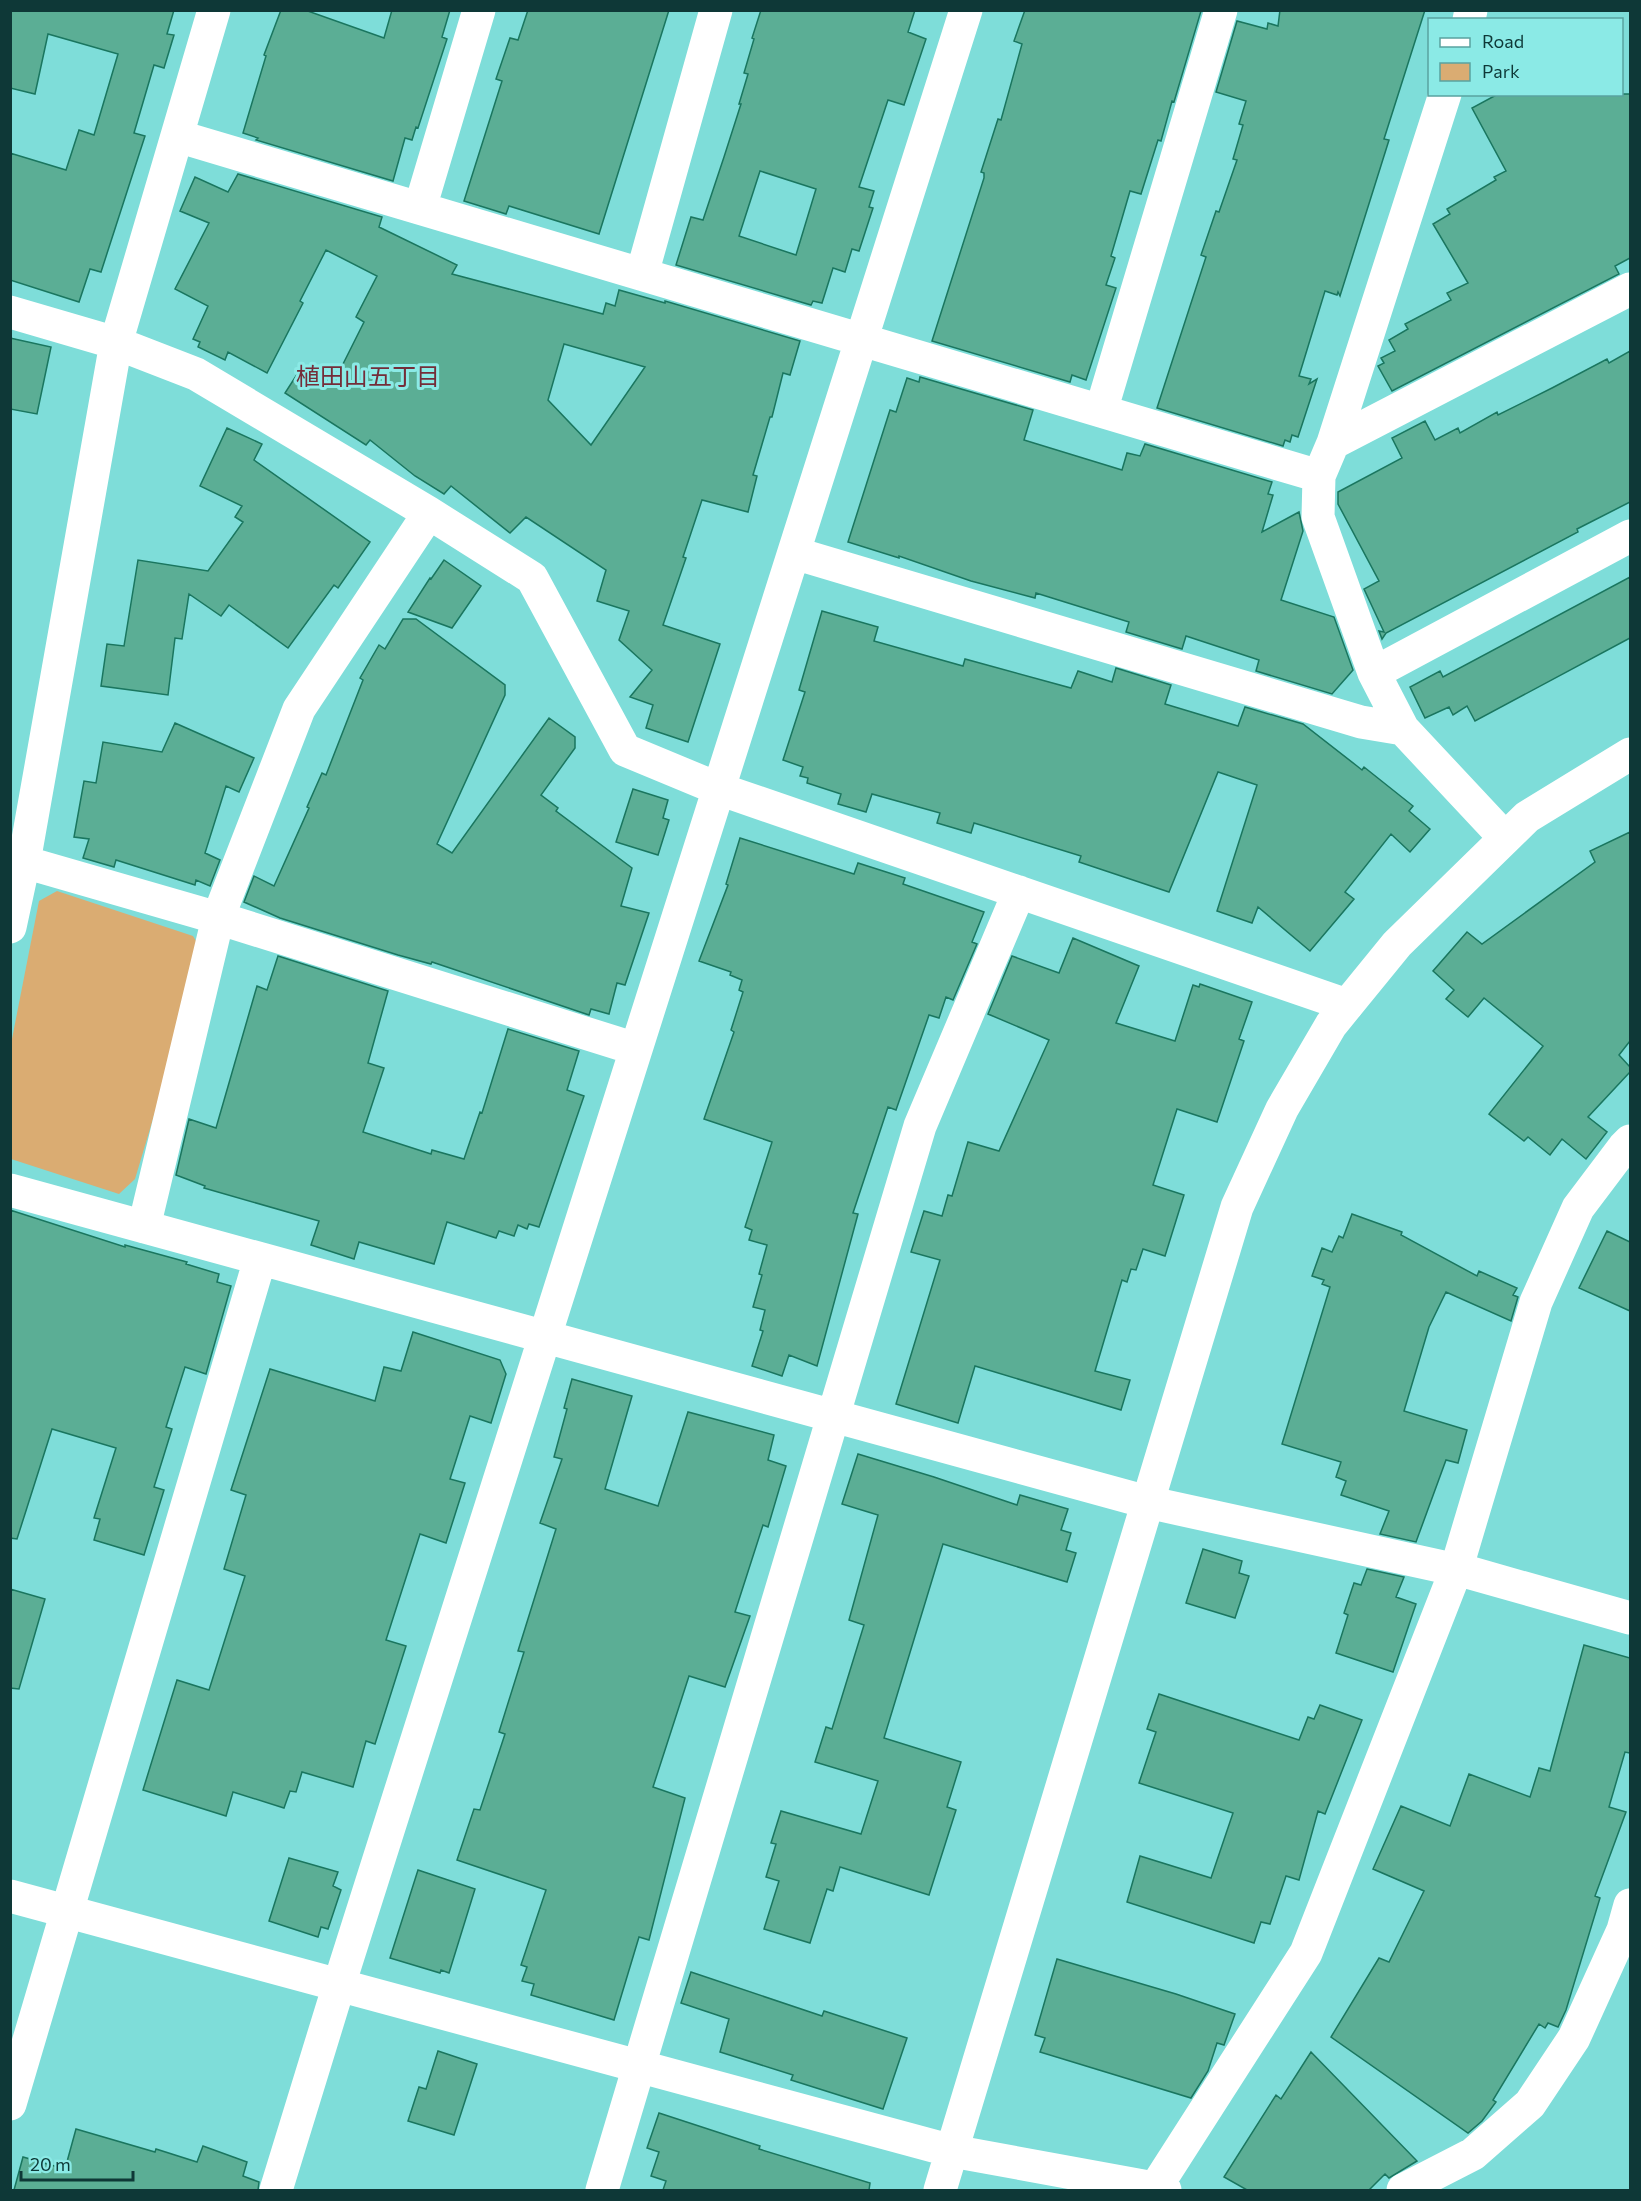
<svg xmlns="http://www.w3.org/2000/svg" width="1641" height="2201" viewBox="0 0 1641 2201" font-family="Commissioner,'Noto Sans JP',sans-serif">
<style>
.green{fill:#daac72}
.building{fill:#5bae95;stroke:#1a765f;stroke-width:1.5;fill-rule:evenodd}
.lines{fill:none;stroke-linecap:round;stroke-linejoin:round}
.minor{stroke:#fff;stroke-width:33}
.tertiary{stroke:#fff;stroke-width:33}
.labels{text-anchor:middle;stroke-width:6;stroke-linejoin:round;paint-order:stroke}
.neighbourhood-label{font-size:24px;fill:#742d39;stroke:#8beae6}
</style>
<rect width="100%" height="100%" fill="#7eddd9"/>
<path class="green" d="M57,891L193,936L203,952L135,1179L119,1194L11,1159V1044L39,901Z"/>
<path class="building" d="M10,10H174L167,34L174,35L164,68L154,65L134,133L145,136L101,272L90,269L79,302L10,280V153L66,170L79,130L94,135L118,54L48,34L35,94L10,88Z
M281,10H305L384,38L392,10H450L442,37L447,39L418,128L416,127L412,140L405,138L393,181L256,140L258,138L243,133L266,56L264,55Z
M528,10H669L599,234L509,206L506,214L464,201L502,81L496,79L510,38L518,40Z
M761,10H915L908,32L926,39L904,105L888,100L859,187L874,191L869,207L873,208L859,251L852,249L845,272L833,268L822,303L813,301L811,305L676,265L691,217L703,220L724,157L741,104H739L748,74L744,73L754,39L752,38ZM760,171L816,189L796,255L739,236Z
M1025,10L1201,11L1174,102L1172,101L1161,141L1158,140L1141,194L1130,191L1111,256L1115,258L1106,285L1116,288L1086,380L1072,375L1070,382L932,341L984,178V173L981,172L998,119L1001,120L1022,44L1014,41Z
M1280,10H1425L1384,139L1389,140L1340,296L1338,292L1337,295L1325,291L1299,376L1311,379L1309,384L1317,379L1298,437L1292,435L1290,442L1285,440L1283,446L1157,408L1206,257L1201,255L1216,211L1219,212L1237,160L1233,159L1243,125L1239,124L1246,101L1216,92L1237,21L1267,29L1268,23L1278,26Z
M1498,94H1630V258L1615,266L1619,274L1392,391L1378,366L1384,363L1381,358L1395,351L1389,340L1408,329L1405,324L1451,300L1447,293L1468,283L1433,224L1450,214L1447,209L1496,180L1494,177L1506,171L1472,108Z
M238,174L382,217L379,227L457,265L452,274L603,314L606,303L615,306L619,290L665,303V301L800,341L790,375L783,373L772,417H770L753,475L757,476L748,512L702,500L683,557L686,558L663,625L720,644L688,742L646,728L653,705L630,697L652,670L619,640L629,611L597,601L606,570L526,517L510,533L451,486L444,494L415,476L370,440L366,445L285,393L303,365L333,384L364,322L356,317L377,276L326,250L300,301L303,303L267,373L228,352L225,360L198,347L200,342L193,339L208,306L175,289L209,223L180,211L195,177L228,192ZM564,344L645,367L591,445L548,400Z
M10,338L51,347L37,414L10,409Z
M1630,351V502L1577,529L1578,532L1386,633L1382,639L1379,631L1384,632L1364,589L1379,581L1338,504V492L1402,458L1392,438L1425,421L1435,440L1458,428L1460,433L1497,412L1498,415L1552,388L1607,359L1609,363Z
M920,377L1033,410L1024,440L1122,470L1127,453L1140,456L1145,444L1272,482L1268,494L1273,495L1262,532L1299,512L1303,531L1281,600L1334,617L1353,670L1332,694L1256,671L1259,660L1186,636L1182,649L1126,632L1129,622L1036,593L1035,598L971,581L899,556V558L848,542L890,410L896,412L907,378L919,382Z
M227,428L262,444L254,460L370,542L338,588L334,585L288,648L229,605L221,616L189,594L182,639L175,638L168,695L101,686L107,644L124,646L138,560L208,571L243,522L235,517L242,506L200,486Z
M444,560L481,586L452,628L408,612L430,578L431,579Z
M1630,577V638L1475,721L1467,706L1453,715L1449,707L1425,718L1410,687L1440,671L1443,677Z
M822,611L878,627L874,641L963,666L965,659L1071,688L1078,671L1112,682L1116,668L1171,685L1165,704L1238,726L1245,707L1303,724L1357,766L1362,770L1364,767L1413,806L1409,811L1430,829L1410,852L1391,834L1345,892L1354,899L1310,951L1258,907L1252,923L1217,911L1257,785L1218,772L1169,892L1079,862L1081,856L974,823L971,833L937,823L940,813L872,794L866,812L838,804L841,794L807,783L808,778L800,776L803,767L783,760L805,692L799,690Z
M403,619H416L505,685V695L437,844L452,853L549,718L575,737V748L541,795L558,808L556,811L632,868L621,906L649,913L625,985L617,983L609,1014L591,1009L589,1015L432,962L431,964L398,955L280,918L244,902L254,876L274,886L309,808L307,807L322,773L326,775L363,680L360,678L379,645L385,649Z
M175,723L254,758L239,792L226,786L205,853L220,860L210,886L196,880L195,885L116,860L114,867L83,858L89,839L74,837L84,781L96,783L103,742L162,752Z
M633,789L668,800L663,818L669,820L658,855L616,842Z
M1630,832V1041L1619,1055L1630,1067V1072L1588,1117L1607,1132L1586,1159L1562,1139L1550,1155L1528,1137L1524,1141L1489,1114L1543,1046L1484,998L1468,1017L1446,999L1454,990L1433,971L1467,932L1482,944L1595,862L1590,851Z
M740,838L854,874L858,863L905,878L903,884L984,912L972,942L977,944L953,1000L946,997L939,1018L929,1015L896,1110L888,1107L853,1213L858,1214L817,1366L789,1355L782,1376L752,1366L763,1331L760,1330L765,1310L753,1307L762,1275L759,1274L767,1245L749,1240L752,1230L745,1227L772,1142L704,1119L734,1032L731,1030L743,992L739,990L742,980L730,975L731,972L699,961L728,885L726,884Z
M1073,938L1139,966L1116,1023L1175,1041L1193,985L1199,987L1200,984L1252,1002L1239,1039L1244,1041L1217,1122L1177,1109L1153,1185L1184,1195L1165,1256L1143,1249L1136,1270L1131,1269L1127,1282L1122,1280L1095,1371L1130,1380L1121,1410L975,1366L958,1423L896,1404L940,1260L911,1252L924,1211L942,1216L948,1195L952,1196L968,1142L999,1151L1049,1040L988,1014L1012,956L1059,973Z
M278,956L388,991L368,1063L384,1068L363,1132L431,1154L432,1150L464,1159L480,1112L482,1113L508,1029L579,1051L567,1090L584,1096L539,1227L529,1224L527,1229L518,1225L514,1236L499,1231L496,1238L447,1222L434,1264L359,1242L354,1259L311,1245L319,1221L204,1188L205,1186L176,1175L189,1119L216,1128L257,986L267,990Z
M10,1210L125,1247V1245L187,1262L186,1264L219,1274L217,1282L231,1286L206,1374L185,1367L166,1427L172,1429L154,1487L164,1490L144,1555L94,1540L100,1519L94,1518L116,1448L52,1429L17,1539L10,1538Z
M1352,1214L1402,1232L1401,1235L1477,1276L1479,1271L1517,1288L1513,1295L1518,1297L1511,1321L1446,1292L1429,1327L1404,1411L1467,1430L1458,1463L1446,1460L1416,1542L1380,1534L1389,1511L1341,1495L1346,1481L1336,1477L1341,1462L1282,1444L1330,1287L1322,1284L1324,1280L1312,1276L1322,1248L1332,1252L1339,1236L1343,1238Z
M1607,1231L1630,1242V1311L1579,1288Z
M413,1332L500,1360L506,1374L491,1423L470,1416L450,1479L465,1483L446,1543L420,1534L386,1640L406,1646L375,1744L366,1741L353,1787L302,1772L296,1792L290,1791L284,1808L233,1792L226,1816L143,1790L177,1680L209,1690L245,1576L224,1569L246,1495L231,1490L270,1369L375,1401L384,1367L401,1371Z
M572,1379L632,1396L605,1489L658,1506L688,1412L774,1435L768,1460L786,1466L768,1527L763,1525L735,1612L750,1616L725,1687L689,1676L653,1787L685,1798L649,1940L639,1937L614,2020L531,1995L534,1984L522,1981L527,1967L521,1965L546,1890L457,1860L474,1809L480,1810L505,1734L499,1732L524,1652L518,1651L556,1529L540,1523L562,1459L554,1457L567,1409L564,1408Z
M858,1454L934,1477L1017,1505L1020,1495L1068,1509L1061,1530L1071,1533L1066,1550L1076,1553L1067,1582L943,1544L884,1738L961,1762L947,1807L956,1810L929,1895L840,1867L833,1891L827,1889L810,1943L764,1929L779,1881L766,1877L776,1844L771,1843L781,1811L861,1834L878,1781L815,1762L826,1727L832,1729L864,1625L849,1620L878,1515L842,1504Z
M1203,1549L1242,1561L1239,1573L1249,1576L1235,1618L1186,1603Z
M1367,1569L1404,1577L1396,1597L1416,1604L1393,1672L1336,1653L1348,1615L1344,1613L1354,1583L1361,1585Z
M10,1589L45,1599L19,1689L10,1688Z
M1584,1645L1630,1658V1753L1625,1752L1609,1807L1626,1812L1595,1896L1600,1898L1566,2010L1558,2027L1548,2023L1545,2028L1539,2024L1493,2100L1496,2102L1482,2121L1468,2133L1331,2037L1379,1958L1389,1962L1424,1891L1373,1869L1401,1806L1450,1826L1469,1774L1530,1797L1539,1768L1550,1771Z
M1159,1694L1299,1740L1308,1717L1314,1719L1320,1705L1362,1720L1325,1814L1318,1811L1299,1880L1286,1876L1270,1924L1261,1922L1254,1943L1127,1902L1140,1856L1211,1878L1233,1813L1139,1783L1156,1732L1147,1729Z
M289,1858L338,1872L333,1886L341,1890L328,1929L321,1927L318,1937L269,1921Z
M418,1870L475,1889L449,1973L441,1970L440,1973L390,1958Z
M1057,1959L1176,1994L1235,2014L1224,2045L1217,2043L1208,2071L1191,2098L1040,2052L1045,2038L1035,2035Z
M691,1972L822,2016L824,2011L907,2038L883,2109L791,2080L793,2075L720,2052L729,2019L681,2003Z
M438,2051L477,2064L454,2135L408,2121L419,2087L426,2089Z
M1311,2052L1417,2161L1389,2178L1385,2174L1369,2190H1247L1224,2177L1276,2095L1281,2099Z
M659,2113L760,2146L759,2149L870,2183L869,2190H663L666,2181L651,2176L659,2152L647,2148Z
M76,2129L155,2152L156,2149L197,2162L203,2146L247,2162L243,2176L259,2182L258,2190H14L23,2157L65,2169Z"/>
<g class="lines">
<path class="minor" d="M1469,20L1471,10
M1445,94L1333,443L1319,476L1318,517L1374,673L1403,729L1505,838
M177,136L1319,476
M420,208L479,10
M642,274L716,10
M10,312L116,343L196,374L429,513L532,578L625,750L719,789L1347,1005
M1101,411L1221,10
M1333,443L1630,289
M794,553L1361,722L1403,729
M1374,673L1630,536
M24,862L218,918L636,1049
M10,927L24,862L116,343L214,10
M10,1190L1147,1502L1471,1573L1630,1618
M144,1227L218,918L299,709L429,513
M10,2104L260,1259
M952,2151L1165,2190
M276,2190L339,1985L966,10
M602,2190L920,1126L1019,892
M1154,2190L1306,1953L1456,1570L1536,1302L1578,1208L1624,1147L1630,1141
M1403,2190L1473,2154L1530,2104L1574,2038L1623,1930L1630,1905"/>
<path class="tertiary" d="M10,1896L952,2151
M940,2190L1237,1207L1282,1109L1331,1025L1397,944L1527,817L1630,754"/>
</g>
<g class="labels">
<g class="neighbourhood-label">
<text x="368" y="385">植田山五丁目</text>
</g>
</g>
<rect width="1641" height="2201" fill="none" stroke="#0e3837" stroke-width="24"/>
<rect x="1428" y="18" width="195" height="78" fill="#8beae6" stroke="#59a3a0" stroke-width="1.5"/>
<rect x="1440" y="38" width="30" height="9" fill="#ffffff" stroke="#59a3a0" stroke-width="1.5"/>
<text x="1482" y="48" font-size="18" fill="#0e3837">Road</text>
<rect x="1440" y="63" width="30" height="18" fill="#daac72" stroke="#59a3a0" stroke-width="1.5"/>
<text x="1482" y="78" font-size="18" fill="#0e3837">Park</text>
<path d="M21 2171v9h112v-9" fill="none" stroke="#0e3837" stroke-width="3"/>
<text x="30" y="2171" font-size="18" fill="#0e3837" stroke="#8beae6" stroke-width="4.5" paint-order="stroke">20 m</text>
</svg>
